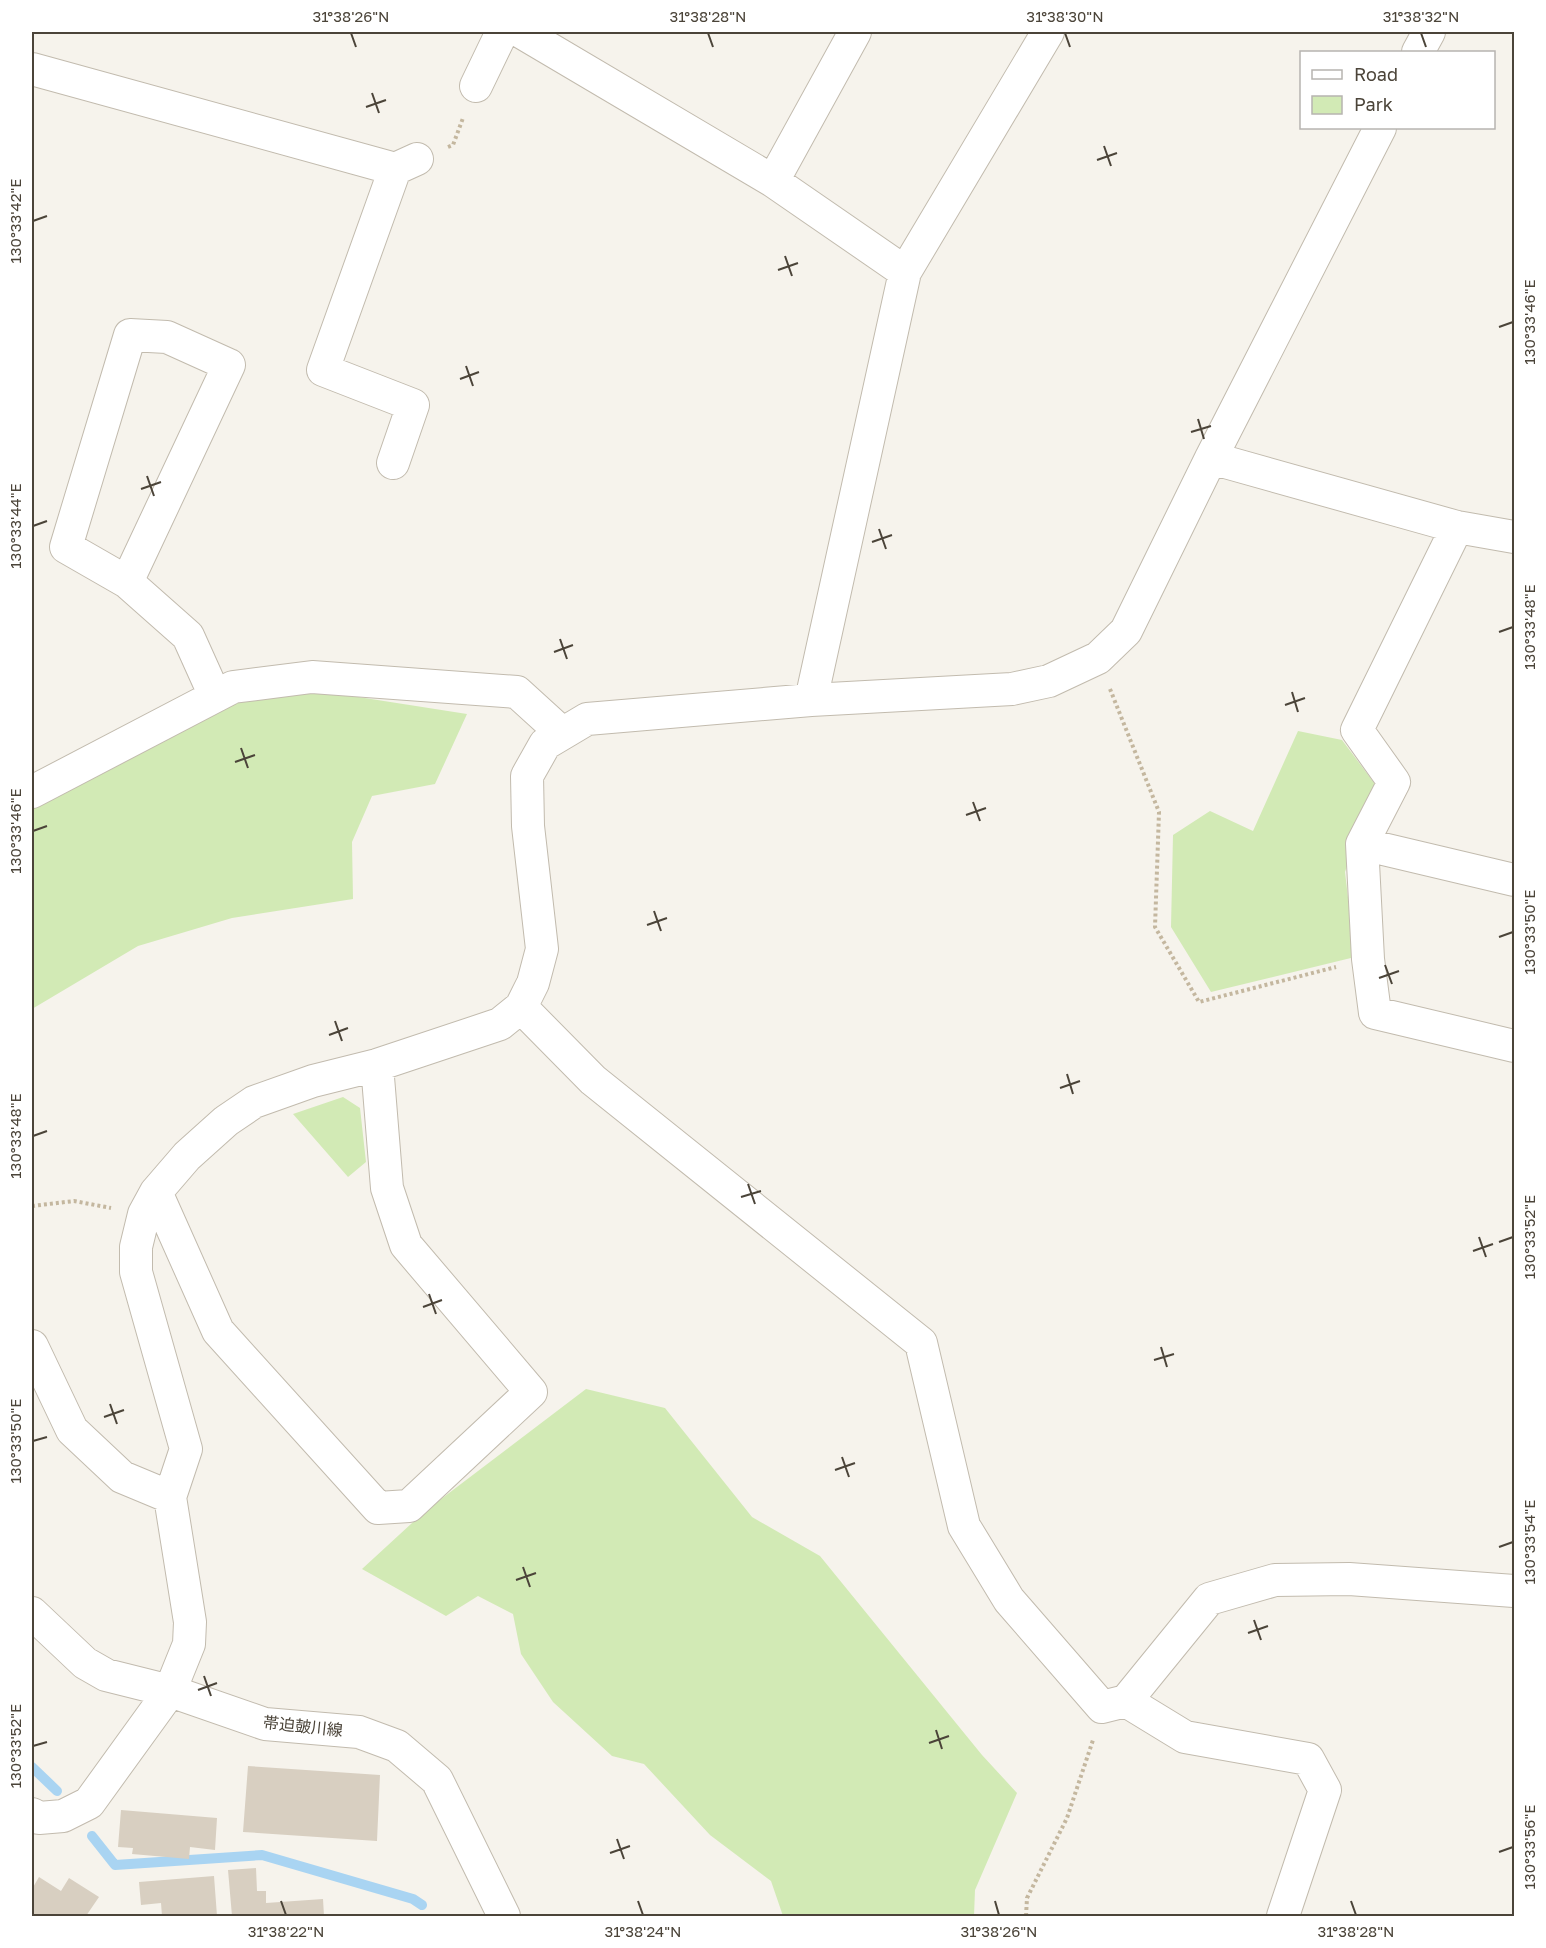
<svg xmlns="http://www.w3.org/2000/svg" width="1546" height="1948" viewBox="0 0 1546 1948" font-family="'Golos Text','Noto Sans JP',sans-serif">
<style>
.green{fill:#d2eab5}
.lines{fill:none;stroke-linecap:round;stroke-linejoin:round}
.stream{stroke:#a9d4f2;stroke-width:10}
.building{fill:#d8cfc1}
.street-casing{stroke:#c2bbae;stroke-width:34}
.path{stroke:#c4b79f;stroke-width:4;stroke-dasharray:3 3;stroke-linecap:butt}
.street{stroke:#fff;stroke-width:32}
.ticks{fill:none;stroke:#4b4439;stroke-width:2}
.labels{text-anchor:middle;stroke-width:4.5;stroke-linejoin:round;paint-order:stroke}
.street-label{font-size:16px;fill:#4b4439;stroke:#fff}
.neatline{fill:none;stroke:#4b4439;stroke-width:2}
.ticks-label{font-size:15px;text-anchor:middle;fill:#4b4439}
</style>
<rect width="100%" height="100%" fill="#f6f3ec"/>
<path class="green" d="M288,686L467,714L435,784L372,796L352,842L353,899L232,918L138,946L32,1009V803L178,717Z
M1298,731L1342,740L1375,784L1345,872L1355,957L1211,992L1171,927L1173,835L1210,811L1253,831Z
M343,1097L360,1108L366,1162L348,1177L293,1114Z
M586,1389L665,1408L752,1517L820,1556L982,1755L1017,1793L975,1890L974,1916H783L771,1881L710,1835L644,1764L612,1756L553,1702L521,1654L513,1614L478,1596L446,1616L362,1569L424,1512Z"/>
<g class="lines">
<path class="stream" d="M32,1767L57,1791
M92,1836L115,1865L262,1855L413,1899L422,1905"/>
</g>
<path class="building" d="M248,1766L380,1775L377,1841L243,1832Z
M121,1810L217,1818L215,1850L190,1847L189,1859L132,1854L133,1848L118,1847Z
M256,1868L257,1891H266V1903L323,1899L324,1916H232L228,1870Z
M214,1876L217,1916H162L161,1903L141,1905L139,1882Z
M39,1877L61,1891L69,1878L99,1897L86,1916H32V1889Z"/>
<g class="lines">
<defs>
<path id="street" d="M521,32L773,181L905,272L811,700
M1418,52L1429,32
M32,69L395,169
M476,86L502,32
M773,181L855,32
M905,272L1048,32
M1211,458L1457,527L1514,537
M393,463L413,405L323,370L395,169L417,159
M1457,527L1357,730L1394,782L1362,844L1368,959L1375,1013L1514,1046
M127,582L229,365L167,337L130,335L66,547L127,582L188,636L215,696
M32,792L233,687L312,677L517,692L562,733
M1362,844L1514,880
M521,1007L593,1080L921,1343L964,1526L1009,1600L1102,1707L1126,1701L1209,1599L1275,1580L1349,1579L1514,1591
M156,1192L218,1331L378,1508L409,1506L531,1392L406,1245L387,1188L377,1065
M32,1346L72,1430L122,1477L170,1497
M32,1613L85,1663L106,1675L170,1691L265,1724L359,1732L397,1746L437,1780L504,1916
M1126,1701L1185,1737L1308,1759L1325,1790L1283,1916
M32,1814L39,1818L63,1816L89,1803L170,1691L189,1644L190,1622L170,1497L186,1449L136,1272V1247L144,1214L156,1192L187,1156L226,1121L254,1102L313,1081L377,1065L500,1024L521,1007L533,983L542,949L528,826L527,776L545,744L587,719L811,700L1012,689L1049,681L1098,658L1126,631L1211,458L1380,128"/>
</defs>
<use href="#street" class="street-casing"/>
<path class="path" d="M448,147L453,145L463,118
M1110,689L1159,812L1155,927L1199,1002L1336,967
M32,1206L74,1201L111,1208
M1026,1916L1027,1898L1067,1818L1093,1740"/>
<use href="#street" class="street"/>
</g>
<path class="ticks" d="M351,33L356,47M708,33L713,47M1065,33L1070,47M1421,33L1426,47M372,93L379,113M366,107L386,100M1104,146L1111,166M1097,160L1117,153M33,221L47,216M785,256L792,276M778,270L798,263M1499,327L1513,322M466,366L473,386M460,379L479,372M1198,419L1204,439M1191,432L1211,426M147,476L154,496M141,489L161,482M33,526L47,521M879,529L886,549M872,542L892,535M1499,632L1513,627M560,639L567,659M554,652L573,645M1292,692L1298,712M1285,705L1305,698M241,748L248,768M235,762L255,755M973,802L980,821M966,815L986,808M33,831L47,826M654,911L661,931M647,925L667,918M1499,937L1513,932M1385,965L1392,984M1379,978L1399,971M335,1021L342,1041M329,1035L348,1028M1067,1074L1073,1094M1060,1088L1080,1081M33,1136L47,1131M748,1184L755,1204M741,1197L761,1191M1479,1237L1486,1257M1499,1242L1513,1237M1473,1251L1493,1244M429,1294L436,1314M423,1307L442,1300M1161,1347L1167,1367M1154,1360L1174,1354M110,1404L117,1424M104,1417L124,1410M33,1441L47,1437M842,1457L849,1477M835,1470L855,1463M1499,1547L1513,1542M523,1567L530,1587M516,1580L536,1573M1254,1620L1261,1640M1248,1633L1268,1626M204,1676L211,1696M198,1690L217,1683M936,1730L942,1749M929,1743L949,1736M33,1746L47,1742M617,1839L624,1859M1499,1852L1513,1847M610,1853L630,1846M281,1901L286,1915M638,1901L643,1915M995,1901L999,1915M1351,1901L1356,1915"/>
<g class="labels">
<g class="street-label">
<text transform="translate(303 1726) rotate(6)" y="6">帯迫皷川線</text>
</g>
</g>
<rect width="1546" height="1948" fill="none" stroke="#ffffff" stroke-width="66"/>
<rect x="1300" y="51" width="195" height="78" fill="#ffffff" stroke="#b7b4b0" stroke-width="1.5"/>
<rect x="1312" y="70" width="30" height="9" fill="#ffffff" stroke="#b7b4b0" stroke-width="1.5"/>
<text x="1354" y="81" font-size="18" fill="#4b4439">Road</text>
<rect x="1312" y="96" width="30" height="18" fill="#d2eab5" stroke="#b7b4b0" stroke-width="1.5"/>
<text x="1354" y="111" font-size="18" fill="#4b4439">Park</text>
<rect x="33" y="33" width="1480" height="1882" class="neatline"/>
<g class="ticks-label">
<text x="351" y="22">31°38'26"N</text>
<text x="708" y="22">31°38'28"N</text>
<text x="1065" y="22">31°38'30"N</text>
<text x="1421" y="22">31°38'32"N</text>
<text transform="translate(16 221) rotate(-90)" y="5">130°33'42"E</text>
<text transform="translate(1530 322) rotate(-90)" y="5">130°33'46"E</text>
<text transform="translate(16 526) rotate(-90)" y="5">130°33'44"E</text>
<text transform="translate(1530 627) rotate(-90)" y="5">130°33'48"E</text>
<text transform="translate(16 831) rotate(-90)" y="5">130°33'46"E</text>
<text transform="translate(1530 932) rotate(-90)" y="5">130°33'50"E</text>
<text transform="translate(16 1136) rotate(-90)" y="5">130°33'48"E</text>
<text transform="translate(1530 1237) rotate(-90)" y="5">130°33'52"E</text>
<text transform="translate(16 1441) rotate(-90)" y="5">130°33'50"E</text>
<text transform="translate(1530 1542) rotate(-90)" y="5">130°33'54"E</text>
<text transform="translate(16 1746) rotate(-90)" y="5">130°33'52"E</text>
<text transform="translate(1530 1847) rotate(-90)" y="5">130°33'56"E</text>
<text x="286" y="1937">31°38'22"N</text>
<text x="643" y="1937">31°38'24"N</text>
<text x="999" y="1937">31°38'26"N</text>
<text x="1356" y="1937">31°38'28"N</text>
</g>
</svg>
